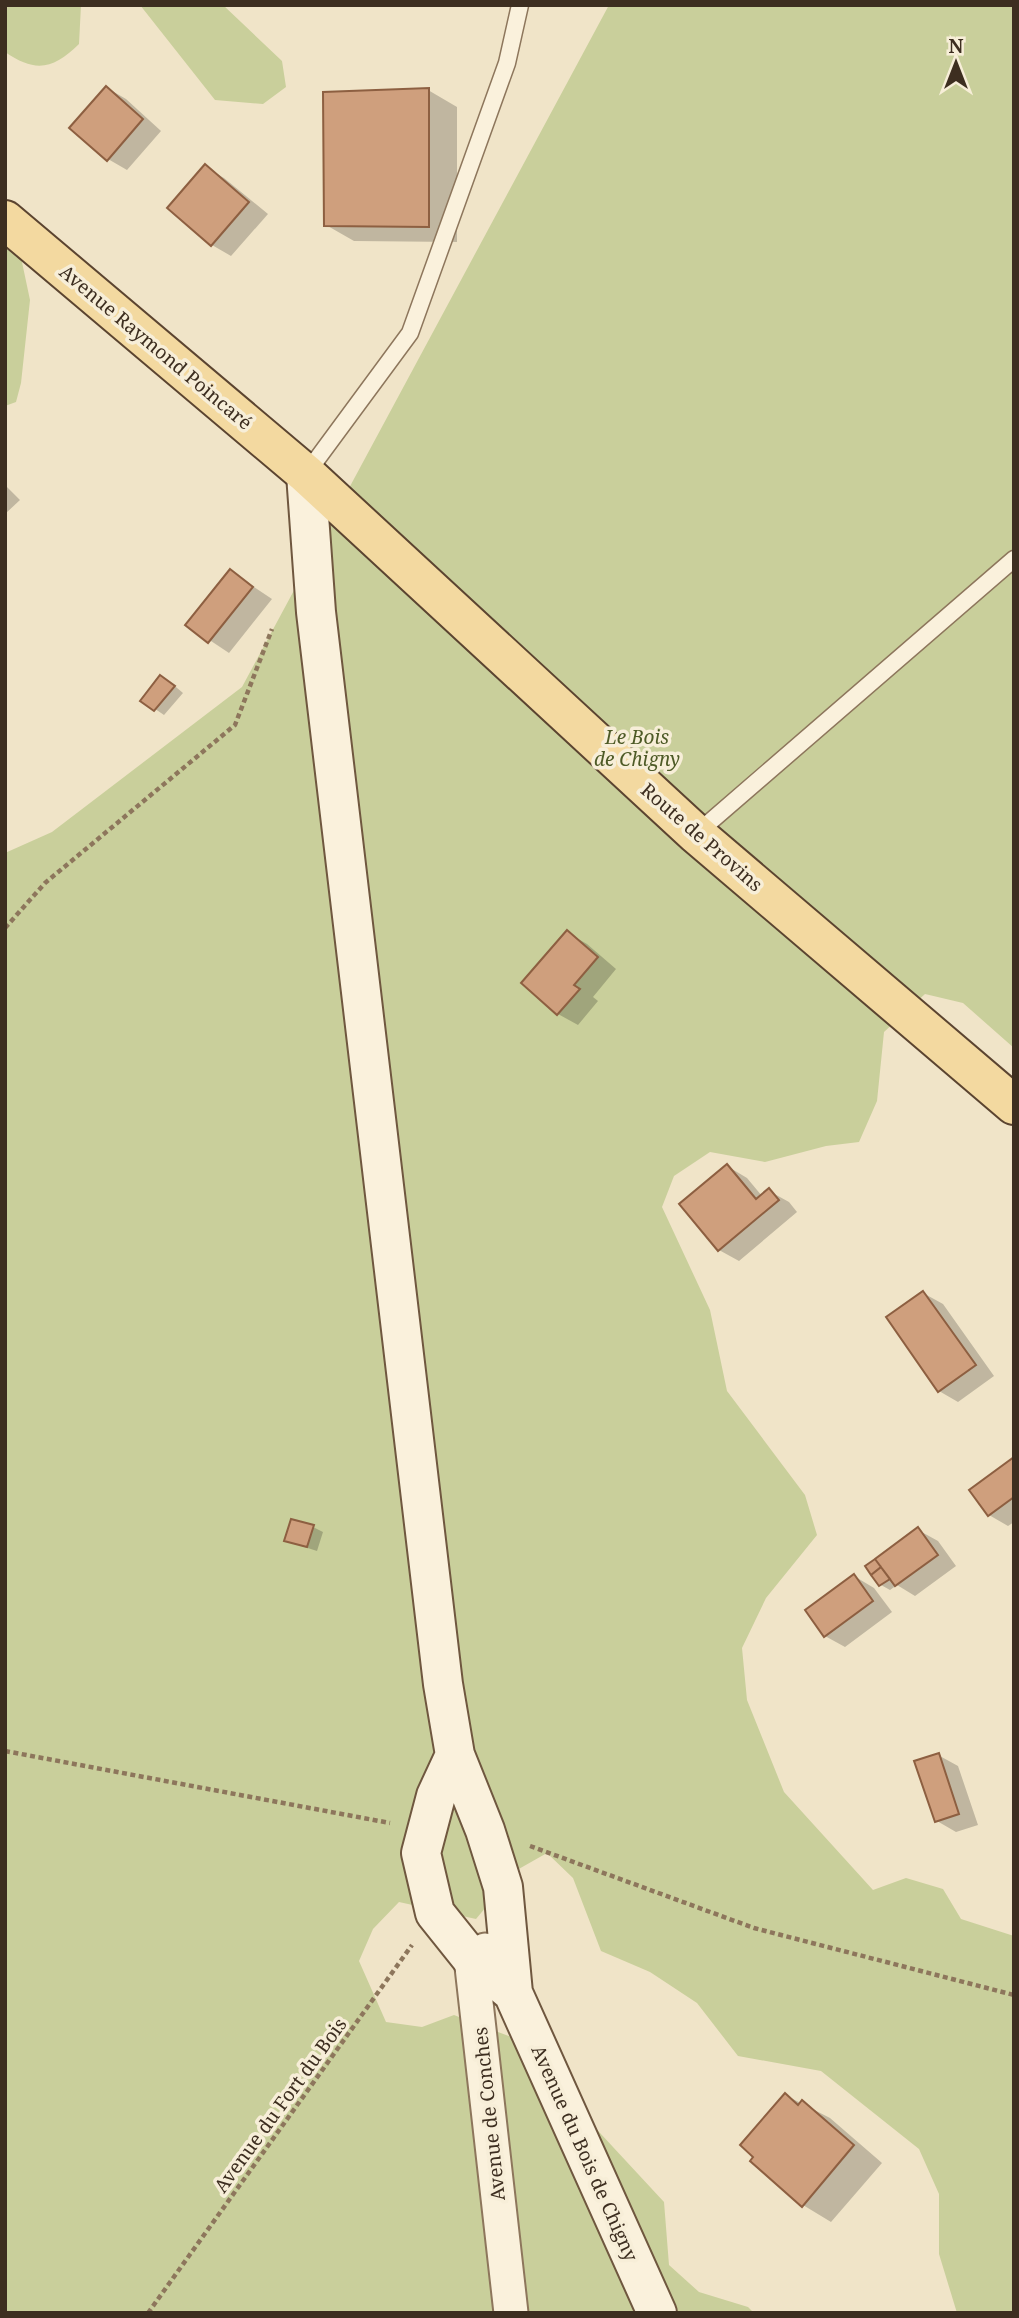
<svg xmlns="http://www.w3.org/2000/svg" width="1019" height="2318" viewBox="0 0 1019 2318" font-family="'Noto Serif',serif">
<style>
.green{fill:#c9cf9b}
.shadow{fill:#0003}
.building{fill:#cf9f7d;stroke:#8d5f41;stroke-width:2}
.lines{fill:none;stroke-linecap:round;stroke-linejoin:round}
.service-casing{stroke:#8d765c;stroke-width:19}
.minor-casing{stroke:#8d765c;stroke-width:37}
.secondary-casing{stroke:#6f573f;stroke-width:42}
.primary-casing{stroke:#5b4430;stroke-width:42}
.path{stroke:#8d765c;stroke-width:4.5;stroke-dasharray:5 3.5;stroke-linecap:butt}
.service{stroke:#faf1dc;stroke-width:16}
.minor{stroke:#faf1dc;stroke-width:33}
.secondary{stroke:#faf1dc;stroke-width:38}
.primary{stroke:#f3d9a0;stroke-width:38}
.labels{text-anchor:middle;stroke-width:7;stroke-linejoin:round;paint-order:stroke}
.street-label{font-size:19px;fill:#3d2e20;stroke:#f7eed8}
.park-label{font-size:19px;font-style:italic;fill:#4d5a26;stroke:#f7eed8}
</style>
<rect width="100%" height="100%" fill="#f0e4c8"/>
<path class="green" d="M5,5H81L79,44C54,68 37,74 5,52Z
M140,5H223L282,61L286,87L263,104L215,100Z
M609,5H1014V1048L963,1003L925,994L884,1032L877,1101L859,1142L826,1146L765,1162L710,1152L674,1176L662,1207L710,1310L727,1391L805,1495L817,1535L766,1598L742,1648L747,1700L784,1792L873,1890L906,1878L943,1889L961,1919L1014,1936V2313H957L939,2254V2194L919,2149L821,2071L738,2056L697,2003L650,1972L601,1951L573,1878L547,1853L517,1870L476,1919L399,1902L373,1929L359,1961L386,2022L422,2027L454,2015L511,2037L664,2202L669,2265L699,2292L748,2307L754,2313H5V853L52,832L242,687Z
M5,238L19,248L30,300L21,383L16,402L5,406Z"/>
<path class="shadow" d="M107,88L126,99L161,131L127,170L108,159Z
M428,90L457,107V242L354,241L326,225Z
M205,167L224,178L268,214L231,256L212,245Z
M5,485L20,500L5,514Z
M230,571L272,599L229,653L187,625Z
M170,682L183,693L164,715L142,700Z
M568,933L587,944L616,969L593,997L598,1001L578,1025L558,1014L523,983Z
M727,1166L747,1178L762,1196L769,1191L789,1202L797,1212L739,1261L719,1250Z
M923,1293L943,1304L994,1376L958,1402L939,1391Z
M1014,1459V1522L1008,1526L989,1515Z
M313,1527L323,1532L317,1551L286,1541Z
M918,1530L938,1541L956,1566L915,1596L897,1585L890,1590L881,1585Z
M854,1576L874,1588L892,1612L845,1647L825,1636Z
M938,1755L958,1766L978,1825L956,1832L937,1821Z
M785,2095L830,2118L882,2163L831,2222L803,2205Z"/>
<path class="building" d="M106,86L143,119L107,161L69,128Z
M429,88V227L324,226L323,92Z
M205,164L249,202L211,246L167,208Z
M230,569L253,587L208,643L185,625Z
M160,675L175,686L154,711L140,701Z
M567,930L598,957L574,985L580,989L557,1015L521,983Z
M727,1164L756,1199L769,1188L779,1200L718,1251L679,1204Z
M923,1291L976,1365L938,1392L886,1317Z
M1014,1457V1497L988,1516L969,1490Z
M291,1519L314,1525L307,1547L284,1541Z
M918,1527L938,1555L895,1586L875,1559Z
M875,1559L881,1567L871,1575L865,1566Z
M881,1567L890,1579L879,1586L871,1575Z
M854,1574L873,1601L824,1637L805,1610Z
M939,1753L959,1814L935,1822L914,1761Z
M785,2093L798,2105L802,2100L854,2145L802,2207L750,2161L753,2157L740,2145Z"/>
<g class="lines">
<defs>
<path id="service" d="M306,474L410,333L507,63L520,5
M696,834L1014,559"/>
<path id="minor" d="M485,1950L471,1958L511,2313"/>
<path id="secondary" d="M306,474L316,612L443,1684L455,1755L485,1830L503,1887L513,1993L657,2313
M455,1755L436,1796L421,1853L435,1913L471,1958L513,1993"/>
<path id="primary" d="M5,220L306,474L696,834L1014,1105"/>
</defs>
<use href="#service" class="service-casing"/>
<use href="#minor" class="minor-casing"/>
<use href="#secondary" class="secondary-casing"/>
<use href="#primary" class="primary-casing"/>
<path class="path" d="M5,928L45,883L235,725L272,629
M5,1751L390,1823
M530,1846L754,1928L1014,1995
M148,2313L412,1945"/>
<use href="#service" class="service"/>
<use href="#minor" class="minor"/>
<use href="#secondary" class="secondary"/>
<use href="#primary" class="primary"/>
</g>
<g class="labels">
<g class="street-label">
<text transform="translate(156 347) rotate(40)" y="7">Avenue Raymond Poincaré</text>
<text transform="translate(702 837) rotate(41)" y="7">Route de Provins</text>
<text transform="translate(280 2105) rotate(-54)" y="7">Avenue du Fort du Bois</text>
<text transform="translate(489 2114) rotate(-96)" y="7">Avenue de Conches</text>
<text transform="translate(585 2153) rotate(66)" y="7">Avenue du Bois de Chigny</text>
</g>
<g class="park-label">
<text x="637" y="744">Le Bois<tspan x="637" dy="22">de Chigny</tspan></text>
</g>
</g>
<rect width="1019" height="2318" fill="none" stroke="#3d2e20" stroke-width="14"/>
<g transform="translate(956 63)" stroke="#f7eed8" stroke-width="5" paint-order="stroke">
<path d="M0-5L12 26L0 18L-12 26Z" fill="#3d2e20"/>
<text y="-10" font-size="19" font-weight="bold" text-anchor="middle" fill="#3d2e20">N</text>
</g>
</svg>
